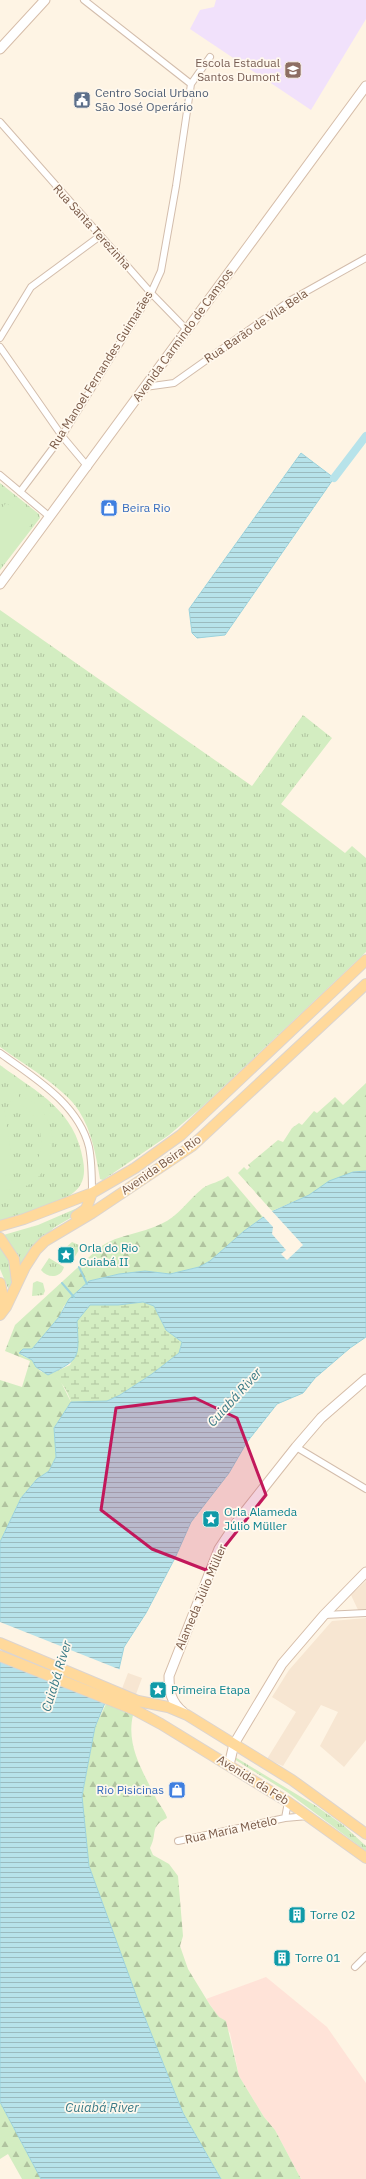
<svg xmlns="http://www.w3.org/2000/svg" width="366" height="2179" viewBox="0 0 366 2179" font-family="'IBM Plex Sans',sans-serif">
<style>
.residential{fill:#f7e6d2}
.commercial{fill:#ffe3d8}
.education{fill:#f1e1fb}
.grass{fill:url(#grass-tufts)}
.forest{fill:url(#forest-firs)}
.wetland{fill:url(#wetland-marsh)}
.pitch{fill:#d3edc1}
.water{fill:url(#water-rules);stroke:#9cd3dd}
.pier{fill:#fef4e4}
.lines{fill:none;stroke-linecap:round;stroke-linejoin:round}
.stream{stroke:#9cd3dd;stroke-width:2}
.canal{stroke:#b7e3ea;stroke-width:8}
.street-casing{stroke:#d3bdac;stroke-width:8}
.secondary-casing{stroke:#d6bda9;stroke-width:11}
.primary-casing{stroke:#dcd4cf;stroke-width:12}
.street{stroke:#fff;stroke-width:6}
.secondary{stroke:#fff;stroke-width:9}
.primary{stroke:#ffd99b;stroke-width:10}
.marked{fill:#c2185b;fill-opacity:0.2;stroke:#c2185b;stroke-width:3;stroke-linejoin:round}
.labels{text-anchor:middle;stroke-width:3.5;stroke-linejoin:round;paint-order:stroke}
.education-label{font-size:12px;fill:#785e54;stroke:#fff8ed;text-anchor:end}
.service-label{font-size:12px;fill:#4e5e75;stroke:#fff8ed;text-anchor:start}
.street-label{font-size:12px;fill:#795947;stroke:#fff8ed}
.shop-label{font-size:12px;fill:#366cbe;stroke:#fff8ed;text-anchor:start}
.culture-label{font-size:12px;fill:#0d838f;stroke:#fff8ed;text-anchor:start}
.water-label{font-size:13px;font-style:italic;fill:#3b7b87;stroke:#fff8ed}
</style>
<defs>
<pattern id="grass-tufts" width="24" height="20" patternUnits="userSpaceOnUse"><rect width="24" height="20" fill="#d3edc1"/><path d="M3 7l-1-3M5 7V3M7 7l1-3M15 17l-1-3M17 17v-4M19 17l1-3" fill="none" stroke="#b0c39f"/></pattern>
<pattern id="forest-firs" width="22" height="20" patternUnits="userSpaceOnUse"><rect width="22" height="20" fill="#d3edc1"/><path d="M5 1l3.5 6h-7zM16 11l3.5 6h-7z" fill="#b0c39f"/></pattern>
<pattern id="wetland-marsh" width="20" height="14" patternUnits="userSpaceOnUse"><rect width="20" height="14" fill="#d3edc1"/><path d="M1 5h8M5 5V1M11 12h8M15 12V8" fill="none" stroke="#b0c39f"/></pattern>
<pattern id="water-rules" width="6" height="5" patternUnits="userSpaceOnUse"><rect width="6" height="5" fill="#b7e3ea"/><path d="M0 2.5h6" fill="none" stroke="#9abbbf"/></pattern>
</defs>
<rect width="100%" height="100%" fill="#fef4e4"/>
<path class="residential" d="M366,1581V1611L359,1612L351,1595Z
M366,1618V1740L344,1767L320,1746L338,1712L321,1705L283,1766L267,1759L296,1712L272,1697L289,1670L332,1621Z
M128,1673L142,1678L129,1713L115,1707Z"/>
<path class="commercial" d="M266,1977L327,2027L366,2083V2179H301L275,2130L264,2117L239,2076L230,2033L206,1999Z"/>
<path class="education" d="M216,0H366V19L311,110L190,29L200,10L214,7Z"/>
<path class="grass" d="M0,483L39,514L40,518L0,570Z
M0,610L252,786L303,715L332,738L281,804L345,853L352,846L366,858V952L202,1107L169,1135L103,1180L100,1179C96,1155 92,1132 79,1111C66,1089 22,1063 0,1047Z
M0,1065C38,1093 75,1110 83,1160C86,1176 83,1187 69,1196C49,1209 22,1214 0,1222Z
M82,1206L84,1210L55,1227L36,1244L9,1300L8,1288L0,1269V1236L38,1225Z
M72,1242L79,1245V1250L72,1261L63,1260L61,1252Z
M49,1258L64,1267C61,1278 48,1279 41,1270Z
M37,1281L43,1283L45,1291L43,1295L32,1296L33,1283Z
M235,1757L316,1806L343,1825L366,1846V1851L287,1792L234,1759Z"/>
<path class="forest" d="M366,1083V1171L353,1172L309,1195L272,1211L238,1173L244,1167L247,1170L250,1167L248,1165L278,1140L283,1142L292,1128L299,1123L302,1125L314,1111L317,1113L335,1097L343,1105Z
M228,1176L263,1217L244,1231L210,1261L199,1267L170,1274L145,1271L119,1274L89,1281L64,1306L59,1317L32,1349H23L21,1355L32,1360L40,1371L55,1377L61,1382L71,1402L54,1428L56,1457L49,1471L37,1479L21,1498L0,1542V1380L22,1387L30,1361L5,1351L15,1325L100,1247C119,1234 141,1234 161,1224C179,1216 188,1200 203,1188C211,1183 220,1182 228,1176Z
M106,1704L133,1715C126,1745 142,1770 155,1796C158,1804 165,1810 167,1818C149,1827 158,1833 150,1848L153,1855L169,1864L178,1876L183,1936L180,1946L188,1969L210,2005L219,2017L226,2021L239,2076L264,2117L275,2130L301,2179H221L183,2113L139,2003L89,1866L82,1797L95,1727Z
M0,2102L41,2179H22L8,2154L0,2159Z"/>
<path class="wetland" d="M143,1302L154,1306L166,1330L182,1342L179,1353L152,1374L120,1395L107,1401L71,1402C67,1390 61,1378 48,1375L70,1365L78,1344L77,1321L90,1305H118Z"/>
<path class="pitch" d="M6,503L33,522L0,566V511Z
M18,1091L19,1097C28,1097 34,1102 40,1108C60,1131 55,1167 30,1184C21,1189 10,1189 0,1191V1182C6,1181 13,1181 18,1178C58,1163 43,1094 0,1102V1094Z
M4,1108L14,1174L0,1176V1109Z"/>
<path class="water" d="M301,453L334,478L225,635L197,638L192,633L189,609Z
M366,1171V1337L350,1348L315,1378L303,1393L277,1404L247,1442L229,1473L191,1522L175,1558L146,1613L124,1647L119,1669L95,1727L82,1796L89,1866L139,2003L183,2113L221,2179H41L0,2102V1542L21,1498L37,1479L49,1471L56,1457L54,1428L71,1402L107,1401L120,1395L152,1374L179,1353L182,1342L166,1330L154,1306L143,1302L118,1305H90L77,1321C79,1358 81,1359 48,1375L36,1367L32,1360L19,1353L23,1349H32L59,1317L69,1299L89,1281L119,1274L145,1271L170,1274L199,1267L210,1261L244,1231L269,1213L309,1195L329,1181L353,1172Z"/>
<path class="pier" d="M271,1210L303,1245L287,1260L281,1254L286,1250L272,1234L273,1227L262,1215Z
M0,1622L121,1670L108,1704L0,1662Z"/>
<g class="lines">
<path class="stream" d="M79,1267L87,1284
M62,1283L74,1297"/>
<path class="canal" d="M334,478L366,436"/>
<defs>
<path id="street" d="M84,0L191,84
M0,122L151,293L187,330
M0,338L31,287L100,236
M0,347L62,436L88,467
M145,387L174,383L291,300L366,258
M0,475L50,517
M20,492L62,436L151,293L161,271L176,186L191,84L210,57
M0,1053C34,1078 78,1103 89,1147C92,1162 92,1177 92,1193
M296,1447L366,1489
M324,1615L366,1613
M285,1818L288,1802
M178,1841L285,1818L308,1816
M355,1967L366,1956"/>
<path id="secondary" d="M0,49L45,0
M0,584L366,86
M183,1712C171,1702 169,1692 169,1676L219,1549L239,1519L296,1447L321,1418L366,1379
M229,1765L234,1744L282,1664L324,1615L366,1572"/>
<path id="primary" d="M76,1216L86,1209L92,1193
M0,1226L24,1219L92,1193L135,1168L181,1135L366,960
M0,1238L14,1259L17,1282
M0,1283L2,1293L0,1304
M0,1315L6,1307L25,1267L36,1250L45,1241L92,1213L192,1146L366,984
M0,1643L138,1701L168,1707L187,1715L292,1780L366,1834
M0,1656L135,1710L161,1724L288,1802L366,1858"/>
</defs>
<use href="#street" class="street-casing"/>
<use href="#secondary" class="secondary-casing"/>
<use href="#primary" class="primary-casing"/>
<use href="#street" class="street"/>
<use href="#secondary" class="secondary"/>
<use href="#primary" class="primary"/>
</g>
<path class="marked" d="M195,1398L237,1418L266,1495L206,1570L152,1549L101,1510L116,1408Z"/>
<defs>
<symbol id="school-square" viewBox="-11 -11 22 22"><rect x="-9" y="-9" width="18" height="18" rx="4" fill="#8d6e63" stroke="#fff8ed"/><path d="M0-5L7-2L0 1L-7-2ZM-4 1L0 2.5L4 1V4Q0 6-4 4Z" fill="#fff"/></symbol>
<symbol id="civic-square" viewBox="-11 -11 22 22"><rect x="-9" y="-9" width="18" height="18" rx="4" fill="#5c6f8a" stroke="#fff8ed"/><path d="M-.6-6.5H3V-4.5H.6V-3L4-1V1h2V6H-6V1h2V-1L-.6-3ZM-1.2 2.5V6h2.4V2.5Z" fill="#fff"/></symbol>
<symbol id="shop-square" viewBox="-11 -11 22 22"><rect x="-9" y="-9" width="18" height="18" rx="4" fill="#3f7fe0" stroke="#fff8ed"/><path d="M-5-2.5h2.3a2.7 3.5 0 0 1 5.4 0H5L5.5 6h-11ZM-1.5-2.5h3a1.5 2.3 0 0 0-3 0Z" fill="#fff"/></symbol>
<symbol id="sight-square" viewBox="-11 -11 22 22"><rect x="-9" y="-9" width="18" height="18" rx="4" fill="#0f9aa8" stroke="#fff8ed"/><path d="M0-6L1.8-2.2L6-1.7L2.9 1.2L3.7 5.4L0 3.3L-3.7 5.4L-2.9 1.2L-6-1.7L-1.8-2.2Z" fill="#fff"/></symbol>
<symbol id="building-square" viewBox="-11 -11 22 22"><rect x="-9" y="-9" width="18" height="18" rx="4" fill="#0f9aa8" stroke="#fff8ed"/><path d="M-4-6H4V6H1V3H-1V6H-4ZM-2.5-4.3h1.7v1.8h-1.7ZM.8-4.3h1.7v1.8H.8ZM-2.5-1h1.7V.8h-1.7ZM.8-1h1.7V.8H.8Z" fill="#fff"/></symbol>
</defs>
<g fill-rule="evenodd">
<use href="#school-square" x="283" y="60" width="20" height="20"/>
<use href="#civic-square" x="72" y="90" width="20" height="20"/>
<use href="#shop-square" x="99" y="498" width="20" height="20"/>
<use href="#sight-square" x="56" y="1245" width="20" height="20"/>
<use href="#sight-square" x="201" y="1509" width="20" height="20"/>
<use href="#sight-square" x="148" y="1680" width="20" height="20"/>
<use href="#shop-square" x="167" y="1780" width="20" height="20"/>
<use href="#building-square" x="287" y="1905" width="20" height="20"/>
<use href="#building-square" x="272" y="1948" width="20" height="20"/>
</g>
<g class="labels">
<g class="education-label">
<text x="280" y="67">Escola Estadual<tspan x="280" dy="14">Santos Dumont</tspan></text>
</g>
<g class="service-label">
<text x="95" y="97">Centro Social Urbano<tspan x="95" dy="14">São José Operário</tspan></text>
</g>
<g class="street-label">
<text transform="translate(92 227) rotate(48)" y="4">Rua Santa Terezinha</text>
<text transform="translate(256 326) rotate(-34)" y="4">Rua Barão de Vila Bela</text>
<text transform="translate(183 335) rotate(-54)" y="4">Avenida Carmindo de Campos</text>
<text transform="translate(101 370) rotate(-58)" y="4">Rua Manoel Fernandes Guimarães</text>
<text transform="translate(161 1165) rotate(-35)" y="4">Avenida Beira Rio</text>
<text transform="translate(201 1597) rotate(-67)" y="4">Alameda Júlio Müller</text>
<text transform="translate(253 1780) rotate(32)" y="4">Avenida da Feb</text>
<text transform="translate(231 1830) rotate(-12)" y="4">Rua Maria Metelo</text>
</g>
<g class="shop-label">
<text x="122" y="512">Beira Rio</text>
<text x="164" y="1794" text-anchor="end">Rio Pisicinas</text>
</g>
<g class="culture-label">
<text x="79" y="1252">Orla do Rio<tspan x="79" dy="14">Cuiabá II</tspan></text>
<text x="224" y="1516">Orla Alameda<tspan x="224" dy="14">Júlio Müller</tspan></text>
<text x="171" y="1694">Primeira Etapa</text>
<text x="310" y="1919">Torre 02</text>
<text x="295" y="1962">Torre 01</text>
</g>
<g class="water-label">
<text transform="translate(234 1397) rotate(-48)" y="5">Cuiabá River</text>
<text transform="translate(56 1676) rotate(-73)" y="5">Cuiabá River</text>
<text x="102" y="2112">Cuiabá River</text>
</g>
</g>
</svg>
